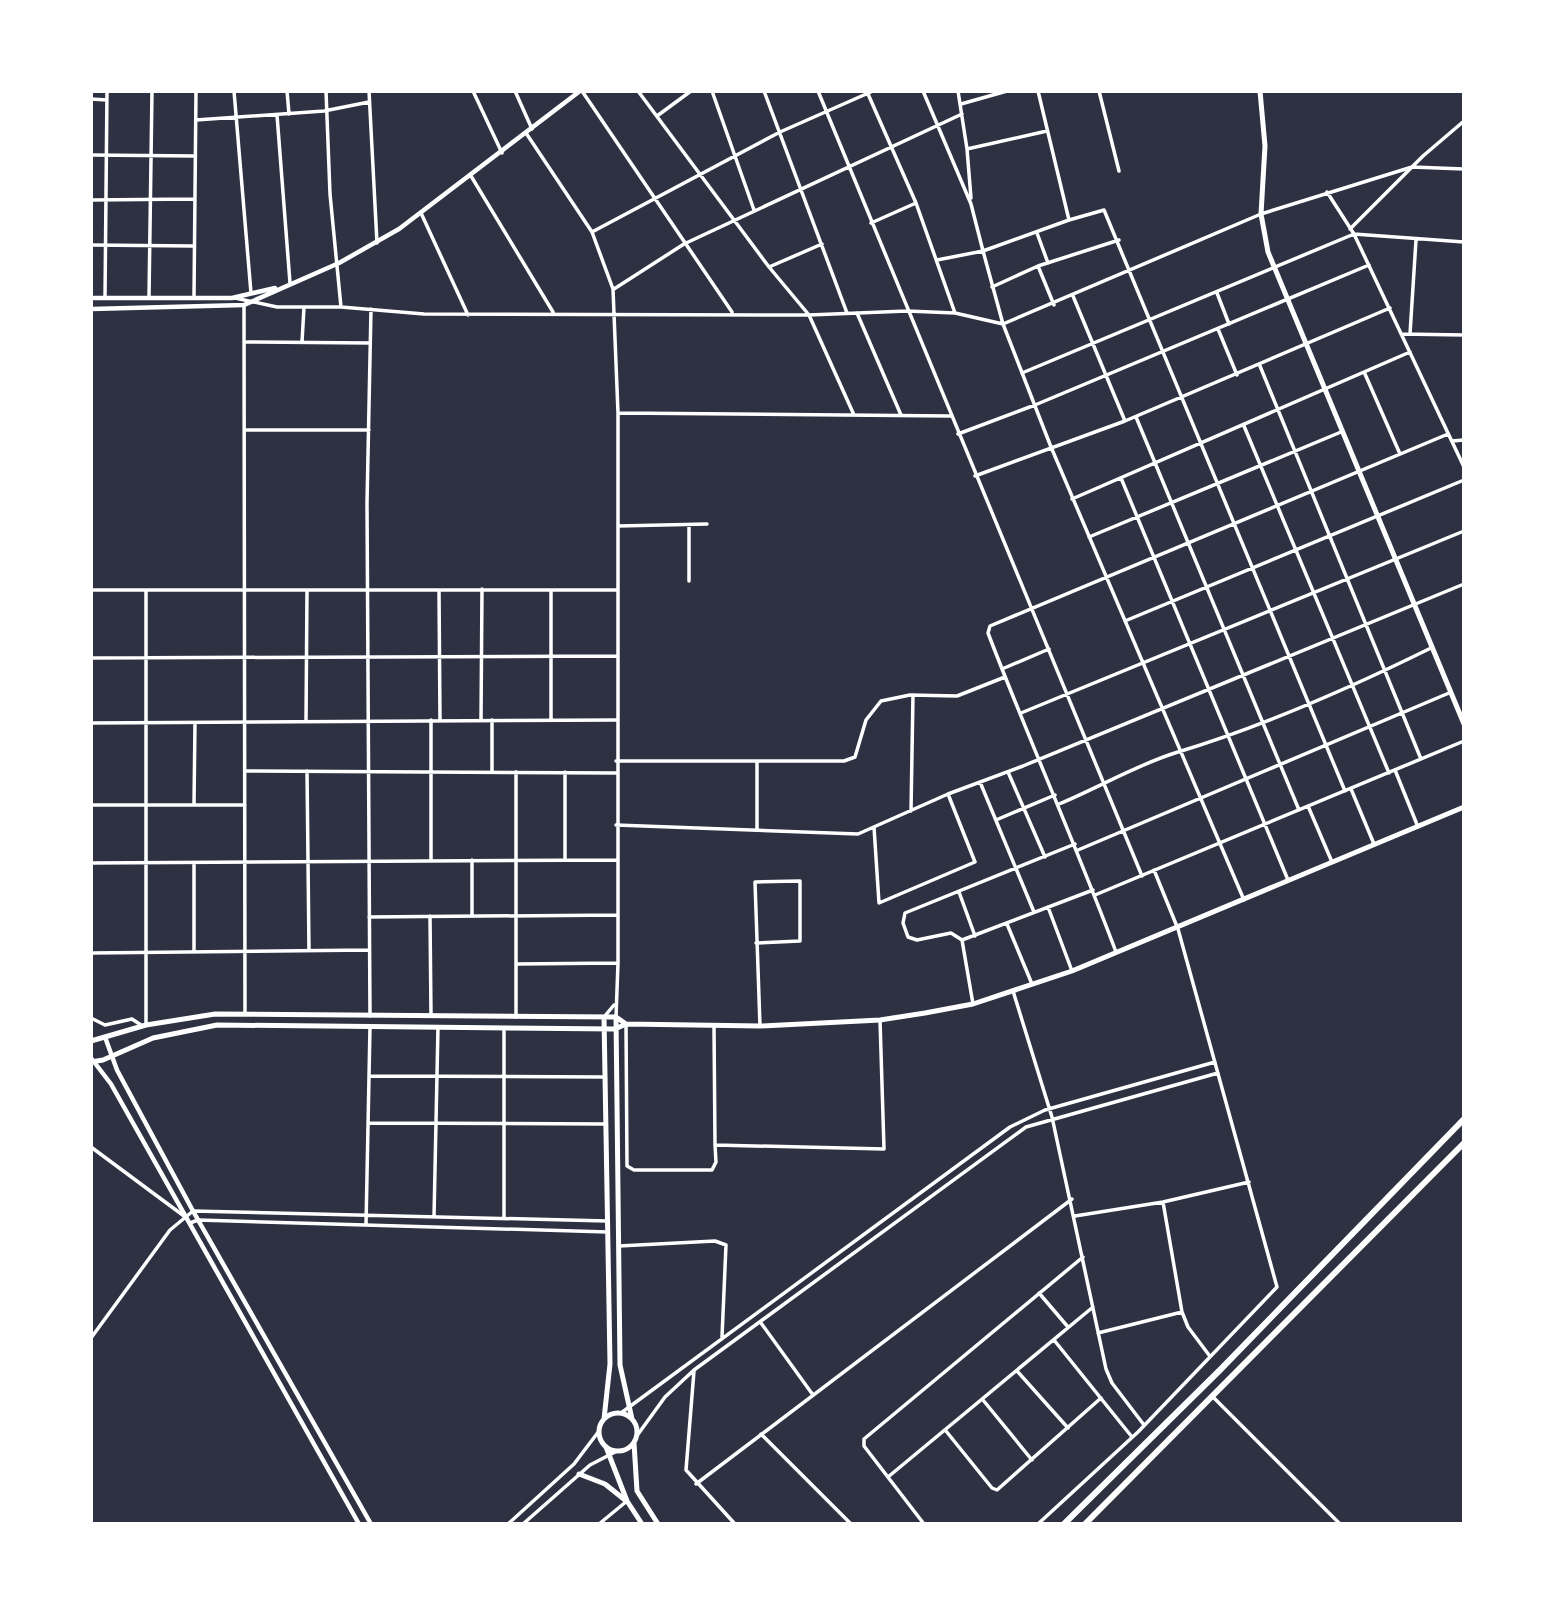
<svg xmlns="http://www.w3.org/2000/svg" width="1555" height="1615" viewBox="0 0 1555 1615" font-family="'Nunito Sans',sans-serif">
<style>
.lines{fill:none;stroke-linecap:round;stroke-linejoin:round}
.minor{stroke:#fff;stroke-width:3.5}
.tertiary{stroke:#fff;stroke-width:4.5}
.secondary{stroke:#fff;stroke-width:5}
.trunk{stroke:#fff;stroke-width:6}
</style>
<rect width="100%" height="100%" fill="#2d3142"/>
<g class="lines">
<path class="minor" d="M234,91L251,293
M287,91L289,114
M326,91L330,194L341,307
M369,91L377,243
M473,91L502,153
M515,91L532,129
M582,91L732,312
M638,91L769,267L809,315L854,415
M712,91L754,210
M764,91L847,313
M818,91L1142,876
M923,91L971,204L983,251L937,260
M958,91L967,149L971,198
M1038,91L1069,220L983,251L1003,324L1051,447L1244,900
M1099,91L1119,171
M868,94L916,203L955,313
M91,99L107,100
M961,104L1007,91
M277,115L290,283
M657,116L691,91
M196,120L324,111L369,102
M526,133L592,232L613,289L618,413V963L616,1017
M967,149L1047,131
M91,155L195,156
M471,176L553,312
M1327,192L1354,234L1464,467
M91,200L194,199
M421,213L468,315
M1069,220L1104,210L1345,791
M871,223L916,203
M1350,229L1423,156L1464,121
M592,232L780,132L873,91
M1037,233L1048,263
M91,245L193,246
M1038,266L1054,305
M769,267L822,244
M992,287L1038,266L1119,240
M614,289L684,244L962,114
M1217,293L1229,324
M194,296L196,91
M1073,296L1125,421
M149,297L152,91
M105,298L107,91
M235,298L277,307H341L424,314L809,315L907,311L955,313L1003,324L1261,214L1412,167L1464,169
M244,305L245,1013
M857,313L901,415
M1218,329L1237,375
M1401,334L1464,335
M1410,334L1416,240
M247,342L370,343
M302,342L304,307
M1260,366L1421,759
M1022,373L1354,234L1464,242
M1365,374L1400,454
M618,413L951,416
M1136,417L1299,810
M1244,426L1389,773
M245,430H369
M958,434L1035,405L1369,265
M1452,441L1464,440
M975,476L1125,421L1390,308
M1121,478L1288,880
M1072,499L1410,352
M689,525V581
M618,526L707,524
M1089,537L1341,432
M91,590H618
M146,590V1025
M439,590L440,720
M1125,621L1464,480
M91,658L617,656
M1002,669L1049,649
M1021,713L1464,531
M481,720L482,589
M551,720V590
M306,721L307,590
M91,723L616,720
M616,761H844L855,757L866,720L881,701L910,695L957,696L1005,677
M1395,770L1418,827
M246,771L616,773
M307,771L309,951
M492,772V720
M516,772V1017
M1008,772L1045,857
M980,782L1034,912
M1351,789L1374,844
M194,804L195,723
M1059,804C1098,788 1138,764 1178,752C1264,726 1350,688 1431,648
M91,805H245
M1308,806L1332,862
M911,811L913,695
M996,820L1055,795
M616,825L858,834L948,794L1023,766L1464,584
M874,827L879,903L975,862L948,794
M757,829V762
M1078,850L1449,693
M431,860V720
M565,860V772
M91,863L617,860
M959,892L975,936
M1095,895L1464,741
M1048,907L1072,971
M430,916L431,1015
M472,916V860
M369,917L618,915
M1007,924L1032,984
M962,940L1093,890
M756,943L800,941V881L755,882L760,1026
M194,951V863
M1116,952C1076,845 1029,740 988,633L990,626L1448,434
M91,953L369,950
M517,964L618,963
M1013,991L1052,1117L1106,1369L1112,1383L1144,1425
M973,1004L962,940L951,933L917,940L908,937L903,923L905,913L1075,844
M370,1016L367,503L371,309
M604,1017L614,1005
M91,1018L105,1025L132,1019L141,1025
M626,1025L627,1166L634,1170H712L716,1162L715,1145
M714,1027L715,1145L884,1149L880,1020
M369,1076L604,1077
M368,1123L605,1124
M91,1147L184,1216
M1163,1202L1182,1312L1188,1327L1209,1355
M1075,1216L1163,1202L1249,1182
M434,1217L438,1027
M504,1218V1028
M190,1223L198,1220L608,1232
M366,1225L370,1027
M619,1246L715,1241L726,1245L722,1337
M1039,1293L1068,1327
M761,1323L813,1395
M1098,1333L1182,1312
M91,1338L170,1230L193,1211L607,1221
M1054,1340L1132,1437
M694,1371L686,1470L735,1524
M1017,1371L1068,1428
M1213,1397L1340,1524
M983,1400L1032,1460
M621,1413L1010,1127L1045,1110L1215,1062
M946,1431L992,1488L997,1490L1101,1398
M761,1434L851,1524
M636,1437L665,1397L694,1370L1026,1127L1218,1073
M888,1477L1093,1307
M696,1484L1072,1199
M508,1524L574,1464L599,1431
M523,1524L590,1465L617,1451
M599,1524L627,1501
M924,1524L864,1446V1439L1083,1257
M1038,1524L1138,1432L1277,1287L1178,929L1154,870"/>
<path class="tertiary" d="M91,298H232L275,288
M91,309L244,305L339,263L399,229L580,91
M105,1037L117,1070L193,1211L371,1524
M91,1058L111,1084L359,1524"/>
<path class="secondary" d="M1260,91L1265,146L1261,214L1268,252L1464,724
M616,1017L620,1365L632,1419
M91,1041L146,1025L215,1014L616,1017L626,1024
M91,1062L103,1060L153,1038L217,1025L615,1029L626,1024L760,1026L880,1020L925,1013L973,1004L1072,971L1464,807
M599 1432a19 19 0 1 1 38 0a19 19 0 1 1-38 0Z
M604,1419L610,1364L604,1017
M634,1443L637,1491L658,1524
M606,1447L627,1501L642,1524
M579,1474L605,1484L625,1500"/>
<path class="trunk" d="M1064,1524L1220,1370L1464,1119
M1085,1524L1464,1143"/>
</g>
<rect width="1555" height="1615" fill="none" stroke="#ffffff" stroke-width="186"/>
</svg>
